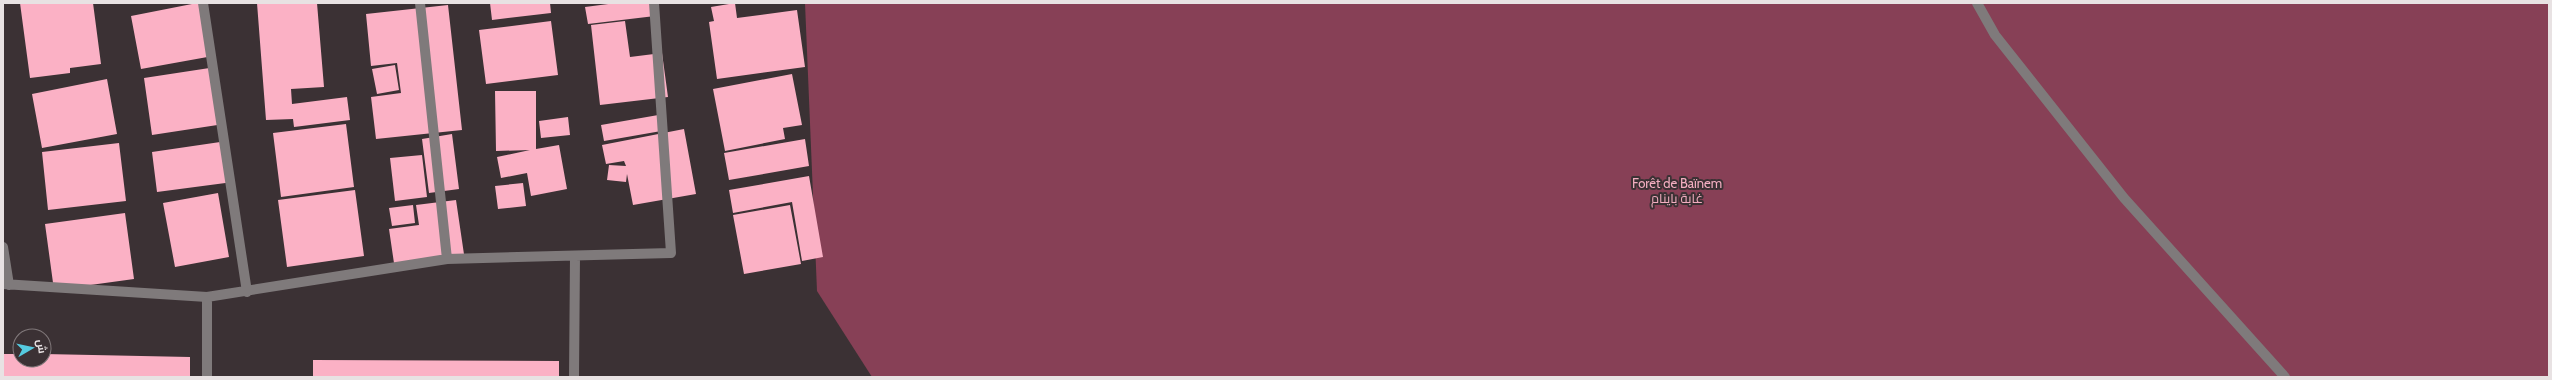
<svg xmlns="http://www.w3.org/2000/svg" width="2552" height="380" viewBox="0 0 2552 380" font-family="Cabin,Cairo,sans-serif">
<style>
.green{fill:#874056}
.building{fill:#fbb1c5}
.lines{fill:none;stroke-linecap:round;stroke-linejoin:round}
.minor{stroke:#7f7a7b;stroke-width:10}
.labels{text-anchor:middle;stroke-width:4;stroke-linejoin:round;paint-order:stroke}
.park-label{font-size:13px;fill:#f4aec1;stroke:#3b3134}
</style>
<rect width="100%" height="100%" fill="#3b3134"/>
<path class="green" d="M805,3H2549V377H872L817,291Z"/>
<path class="building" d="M20,3H93L101,64L70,68V73L30,78Z
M197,3H203L213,56L141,69L131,16Z
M257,3H317L324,87L291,89L292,104L347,97L350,120L294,127L293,119L266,120Z
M490,3H550L551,13L492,20Z
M616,3H654L655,16L588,24L585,7Z
M735,3L737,18L797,10L805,67L717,79L709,22L714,21L711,7Z
M448,5L462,130L376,139L371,97L401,93L397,63L371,66L366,14Z
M551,21L558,75L486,84L479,30Z
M625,21L630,57L662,53L668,97L600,105L591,25Z
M395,65L399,90L377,94L372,69Z
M216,67L224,124L152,135L144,78Z
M792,74L802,125L783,128L785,139L725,151L713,89Z
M107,79L117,134L42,148L32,94Z
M495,91H536V149L559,145L567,189L531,196L527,173L501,178L497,157L530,150L496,151Z
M664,114L667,130L604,141L601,125Z
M568,117L570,135L541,138L539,121Z
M346,124L354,187L281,197L273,133Z
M684,129L696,194L633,205L627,174L626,182L607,180L609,165L626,166L624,161L606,164L602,145Z
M452,134L459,189L429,193L422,139Z
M805,139L809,166L729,180L724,153Z
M227,141L233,182L157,192L152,152Z
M119,143L126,201L48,210L42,152Z
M422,155L427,197L395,201L390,158Z
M809,176L823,257L802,261L792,202L733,213L729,190Z
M523,183L526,206L498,209L495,186Z
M355,190L364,256L287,267L278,200Z
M218,193L229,257L175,267L163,203Z
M456,200L465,261L395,270L389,229L419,225L416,205Z
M413,205L415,223L392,226L389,208Z
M790,205L801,264L744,274L733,215Z
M125,213L134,279L54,290L45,224Z
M3,354H20V360H44V354L190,357V377H3Z
M313,360L559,361V377H313Z"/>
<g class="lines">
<path class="minor" d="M203,3L247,292
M420,3L447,259
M1977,3L1995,35L2124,198L2285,377
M3,247L9,285
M3,284L207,297L447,259L671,253L654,3
M207,377V297
M574,377L575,256"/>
</g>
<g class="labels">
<g class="park-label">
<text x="1677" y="188">Forêt de Baïnem<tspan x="1677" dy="15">غابة باينام</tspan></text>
</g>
</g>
<rect width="2552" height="380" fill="none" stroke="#e8e2e3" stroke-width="8"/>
<g transform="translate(32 348) rotate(81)"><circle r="19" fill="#3b3134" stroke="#80787a"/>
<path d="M0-3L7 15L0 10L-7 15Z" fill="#55cadf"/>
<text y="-6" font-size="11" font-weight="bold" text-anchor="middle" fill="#e8e2e3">ش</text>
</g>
</svg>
